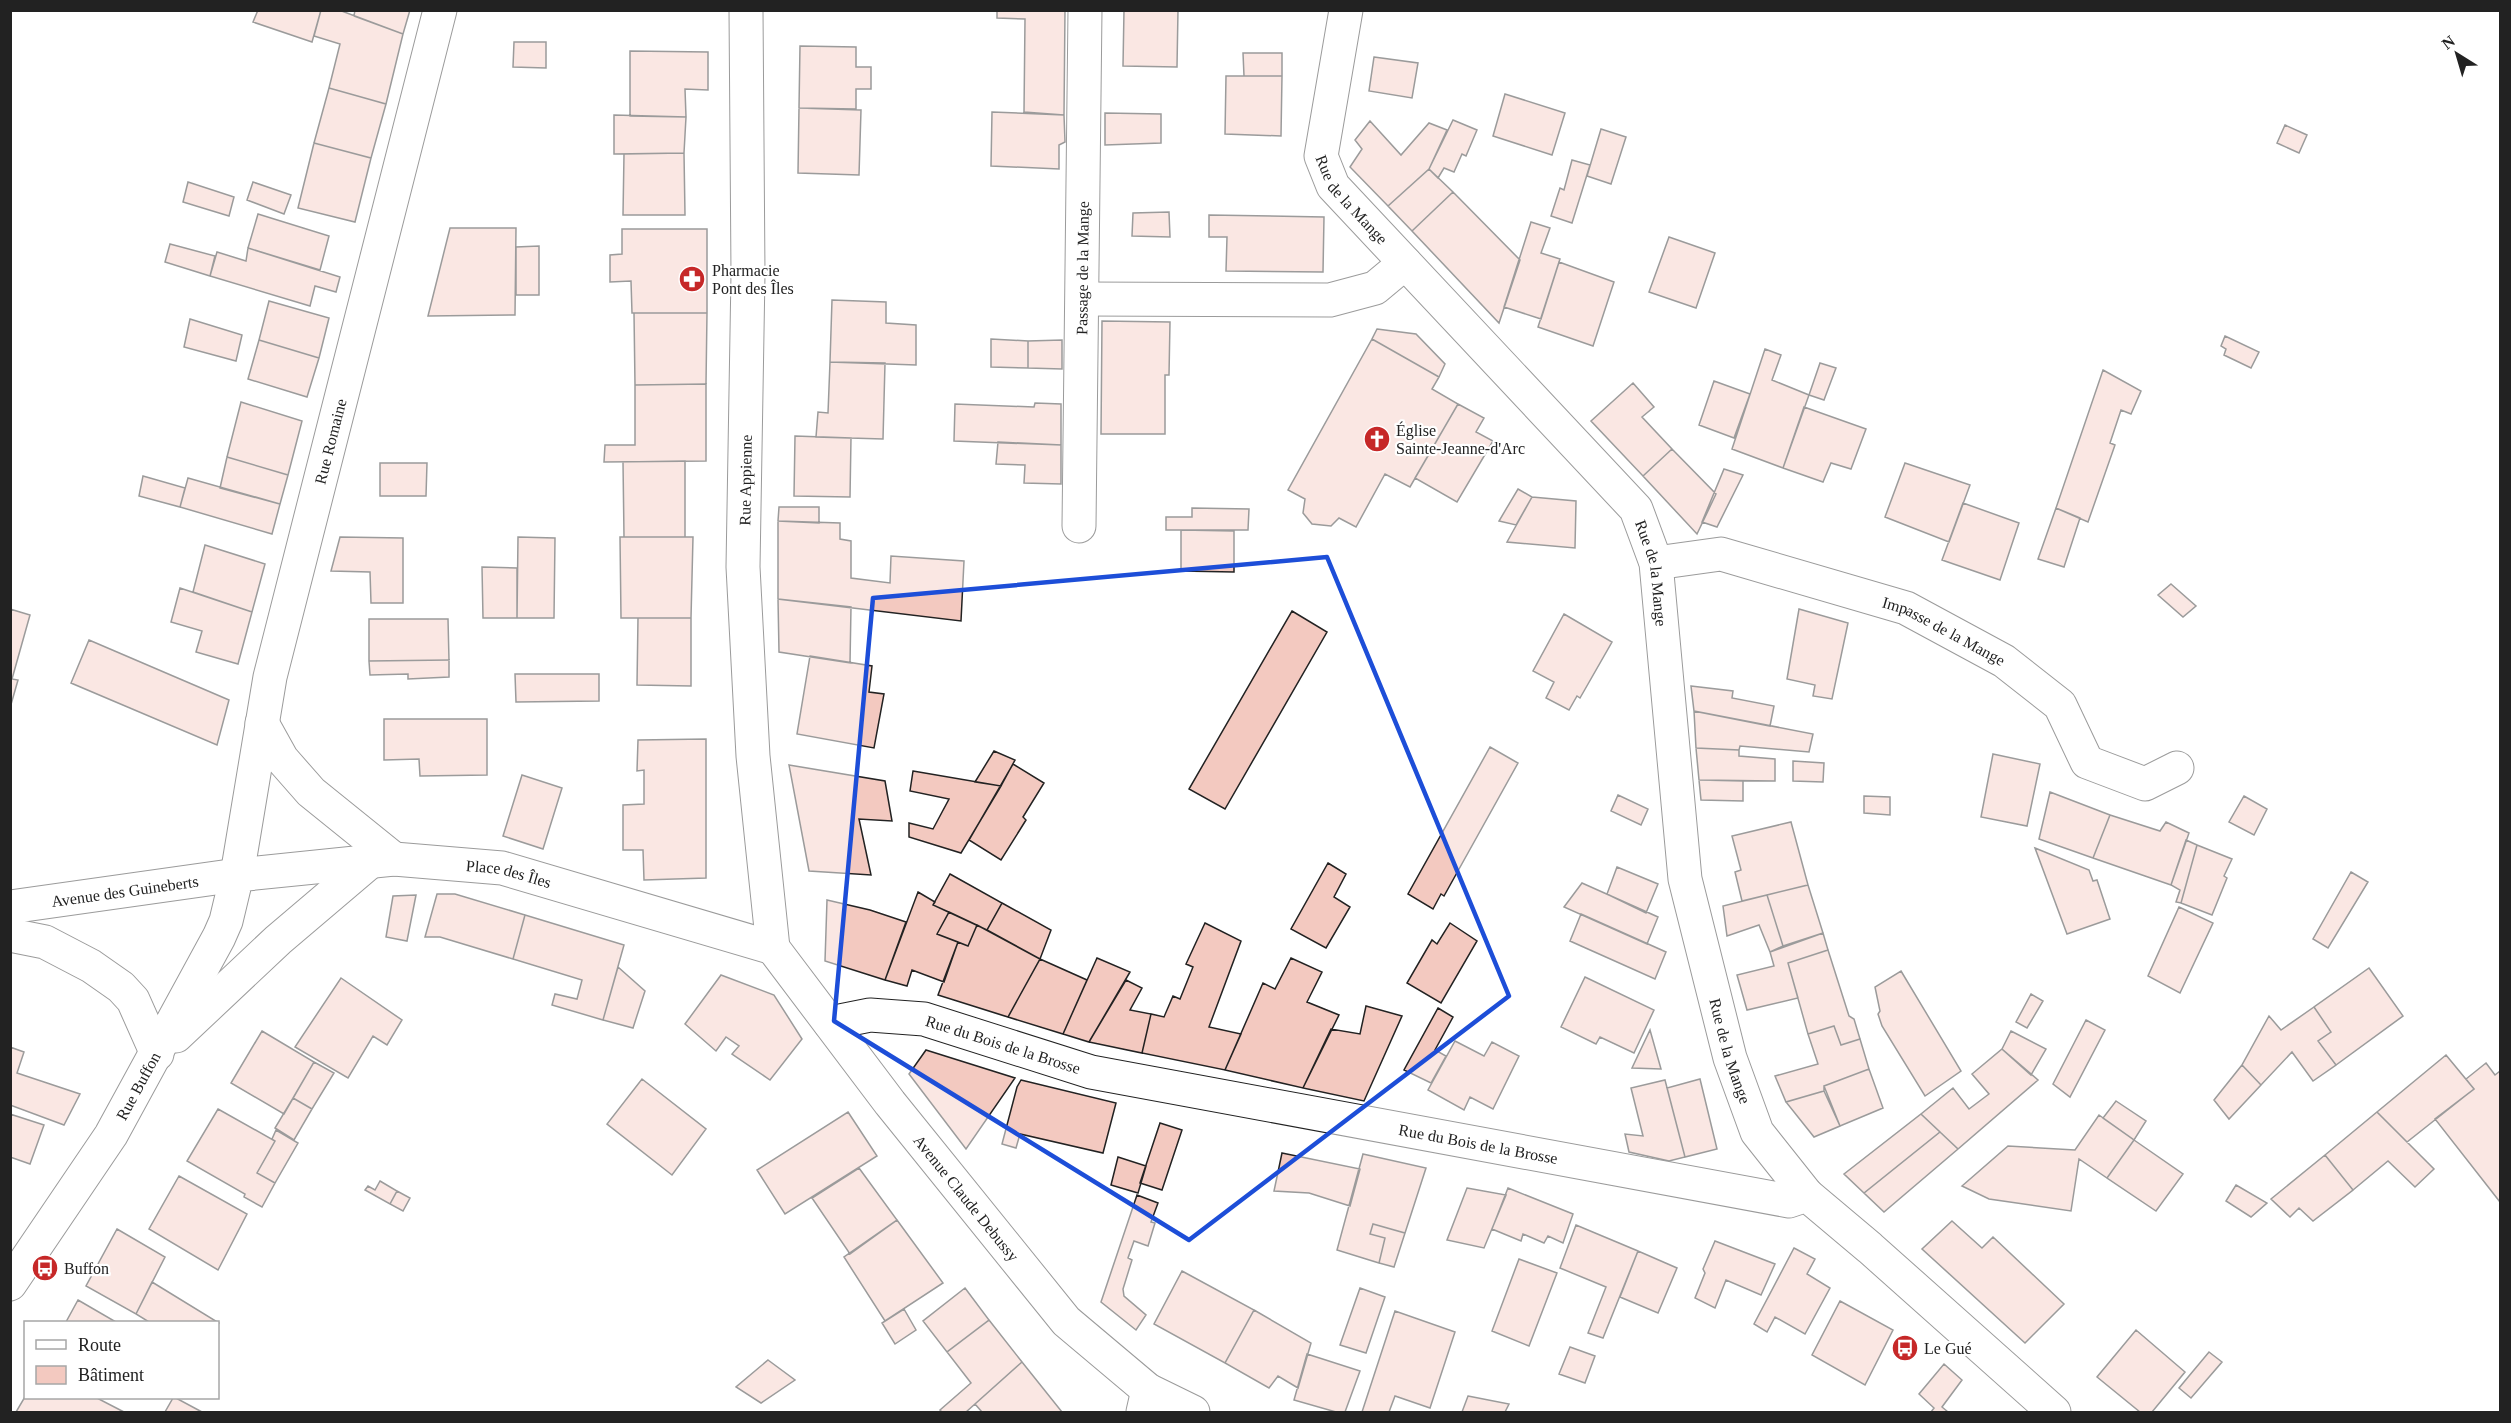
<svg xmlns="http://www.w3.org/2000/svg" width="2511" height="1423" viewBox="0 0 2511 1423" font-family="'Times New Roman',serif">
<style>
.building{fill:#f3c9c0;stroke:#222;stroke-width:1.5}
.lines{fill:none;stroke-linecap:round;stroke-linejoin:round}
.minor-casing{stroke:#222;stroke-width:35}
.tertiary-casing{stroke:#222;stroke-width:35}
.secondary-casing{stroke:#222;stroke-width:35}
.minor{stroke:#fff;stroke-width:33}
.tertiary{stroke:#fff;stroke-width:33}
.secondary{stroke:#fff;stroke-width:33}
.marked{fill:none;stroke:#1d4ed8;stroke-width:4.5;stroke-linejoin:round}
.labels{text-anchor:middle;stroke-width:4.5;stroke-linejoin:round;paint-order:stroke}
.street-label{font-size:16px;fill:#222;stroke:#fff}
.poi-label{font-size:16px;fill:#222;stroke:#fff;text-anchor:start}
</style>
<rect width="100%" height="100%" fill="#fff"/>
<path class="building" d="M258,10H321L312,42L253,22Z
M321,10H339L403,34L386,104L329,88L340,44L314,36Z
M355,10H410L403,34L354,16Z
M997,10H1065L1064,115L1024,112L1025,19L997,18Z
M1124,10H1178L1177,67L1123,66Z
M514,42H546V68L513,67Z
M800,46L856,47V67H871V89H856V109L799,108Z
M630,51L708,52V90L685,89L686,117L630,116Z
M1243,53H1282V76H1244Z
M1374,57L1418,63L1412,98L1369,91Z
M1226,76H1282L1281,136L1225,134Z
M329,88L386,104L371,158L314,143Z
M1505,94L1565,113L1552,155L1493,136Z
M799,108L861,110L859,175L798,173Z
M992,112L1064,115L1065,142L1059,145V169L991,166Z
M1105,113L1161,114V143L1105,145Z
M614,115L686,117L684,153L614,154Z
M1453,120L1477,130L1466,156L1462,154L1454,172L1444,168L1438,178L1429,169Z
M1370,121L1401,155L1429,123L1447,130L1429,169L1388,206L1350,167L1362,149L1355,140Z
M2285,125L2307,135L2299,153L2277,143Z
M1601,129L1626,137L1611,184L1587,176Z
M314,143L371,158L355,222L298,208Z
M684,153L685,215H623L624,154Z
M1572,160L1590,165L1572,223L1551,216L1560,188L1564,190Z
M1429,169L1453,192L1412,231L1388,206Z
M188,182L234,197L229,216L183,202Z
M253,182L291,195L284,214L247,200Z
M1453,192L1520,260L1499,323L1412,231Z
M1169,212L1170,237L1132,236L1133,213Z
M258,214L329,236L320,270L248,248Z
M1209,215L1324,217L1323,272L1226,271L1227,237H1209Z
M1531,222L1550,228L1541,253L1560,259L1541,319L1504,307Z
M450,228H516L515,315L428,316Z
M622,229H707V313H632L631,281L610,282V255L622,254Z
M1669,237L1715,253L1696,308L1649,292Z
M170,244L215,256L210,276L165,262Z
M539,246V295H516V247Z
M248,248L340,277L336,292L315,286L310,306L210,276L217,252L246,261Z
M1559,262L1614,282L1593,346L1538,327Z
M832,300L886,302V323L916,325V365L830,362Z
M269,301L329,318L319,358L259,340Z
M634,313H707L706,384L635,385Z
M190,319L242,335L236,361L184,347Z
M1102,321L1170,322L1169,375H1165V434H1101Z
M1377,329L1416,334L1445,364L1439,377L1372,339Z
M2225,336L2259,352L2251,368L2224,355L2226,349L2221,346Z
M991,339L1028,341V368L991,367Z
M1372,339L1439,377L1432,389L1458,404L1410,487L1385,474L1356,527L1339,518L1331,526L1312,524L1303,513L1305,499L1288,490Z
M259,340L319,358L307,397L248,379Z
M1062,340V369L1028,368V341Z
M1765,349L1781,355L1772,380L1809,395L1783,468L1732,449Z
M830,362L885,363L883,439L816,437L818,412L828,413Z
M1820,363L1836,368L1824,400L1809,395Z
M2103,370L2141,391L2131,414L2121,410L2110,443L2115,445L2088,522L2056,508Z
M1714,381L1750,394L1734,438L1699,425Z
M1633,383L1654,407L1642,417L1672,449L1643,476L1591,421Z
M706,384V461L604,462L605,445H635V385Z
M241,402L302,421L288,475L227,457Z
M1035,403L1061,404V445L954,441L955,404L1034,407Z
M1458,404L1484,418L1476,432L1493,441L1457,502L1415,478Z
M1804,407L1866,429L1851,469L1831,463L1823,482L1783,468Z
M795,436L851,438L850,497L794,496Z
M998,442L1061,445V484L1024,483L1025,465L996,464Z
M1672,449L1716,494L1697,534L1643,476Z
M227,457L288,475L280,504L220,488Z
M685,461V537H624L623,462Z
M380,463H427L426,496H380Z
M1905,463L1970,485L1949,542L1885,517Z
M1724,469L1743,475L1717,527L1702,522Z
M143,476L185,488L180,507L139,496Z
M188,478L280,504L272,534L180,507Z
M1518,489L1532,497L1516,525L1499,521Z
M1532,497L1576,501L1575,548L1507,542Z
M1963,503L2019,523L2000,580L1942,560Z
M779,507H819V523L778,521Z
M1192,508L1249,509L1248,530H1166V517H1192Z
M2056,508L2080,518L2064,567L2038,559Z
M778,521L840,523V539L851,541V578L890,583L891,556L964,561L961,621L778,599Z
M1181,530L1234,531V572L1181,571Z
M340,537L403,538V603H371L370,572L331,571Z
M518,537L555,538L554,618H517Z
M620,537H693L691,618H621Z
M205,545L265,564L252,612L193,592Z
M482,567L517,568V618H483Z
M2171,584L2196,606L2183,617L2158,595Z
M180,588L252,612L238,664L196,652L202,631L171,622Z
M778,599L851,607L850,663L779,652Z
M10,609L30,615L12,679L18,680L10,708Z
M1799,609L1848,623L1832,699L1813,696L1815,685L1787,679Z
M1292,611L1327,632L1225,809L1189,789Z
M1564,614L1612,642L1580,698L1577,696L1569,710L1546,698L1554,682L1533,671Z
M638,618H691V686L637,685Z
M369,619H448L449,660L369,661Z
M89,640L229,700L217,745L71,683Z
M810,656L872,666L869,692L884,694L874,748L797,734Z
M449,660V677L408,679V674L370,675L369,661Z
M515,674H599V701L516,702Z
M1691,686L1733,691L1732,698L1774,706L1770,726L1694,711Z
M1694,711L1813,734L1809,752L1740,746L1739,750L1696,748Z
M384,719H487V775L420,776L419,759L384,760Z
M706,739V878L644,880L643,850H623V805L644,804V770L637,771L638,740Z
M1490,747L1518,763L1444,896L1441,894L1433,909L1408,894Z
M1696,748L1739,750V756L1775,759V781L1699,780Z
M994,751L1015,760L1001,786L975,782Z
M1993,754L2040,764L2027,826L1981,817Z
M1793,761L1824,763L1823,782L1793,781Z
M1013,764L1044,783L1023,817L1026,820L1001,860L969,840Z
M789,765L885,781L892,821L859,819L871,875L809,871Z
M913,771L1001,786L961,853L909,837V823L933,829L949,799L910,791Z
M522,775L562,788L543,849L503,836Z
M1699,780L1743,781V801L1701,800Z
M2050,792L2110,815L2093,858L2039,839Z
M1618,795L1648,809L1641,825L1611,811Z
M1864,796L1890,797V815L1864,813Z
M2244,796L2267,809L2254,835L2229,822Z
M2110,815L2160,831L2166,822L2189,833L2171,885L2093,858Z
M1791,822L1808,885L1742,901L1735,872L1741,870L1732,836Z
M2186,840L2197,845L2181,903L2176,902L2180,890L2171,885Z
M2197,845L2232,859L2224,876L2227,878L2212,915L2181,903Z
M2035,848L2089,870L2093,881L2097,880L2110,919L2067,934Z
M1328,863L1346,874L1334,897L1350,907L1326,948L1291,929Z
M1617,867L1658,884L1646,913L1607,894Z
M2351,872L2368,882L2328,948L2313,939Z
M950,874L1002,903L987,930L933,905Z
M1582,883L1658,917L1647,944L1564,907Z
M1808,885L1823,933L1783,946L1767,895Z
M918,892L935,902L933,905L949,912L937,934L958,942L944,982L912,970L907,986L885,980Z
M437,894H455L525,915L513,959L440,937H425Z
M416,895L407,941L386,937L393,896Z
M1767,895L1783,946L1770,952L1759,925L1727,936L1723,906Z
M827,900L870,910L906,922L885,980L825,961Z
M1002,903L1051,930L1040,959L987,930Z
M2179,907L2213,923L2180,993L2148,976Z
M949,912L977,925L968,946L937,934Z
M1581,914L1666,952L1655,979L1570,941Z
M525,915L624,945L603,1020L552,1005L555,994L577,999L582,980L513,959Z
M1205,923L1241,941L1209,1027L1241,1034L1225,1070L1142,1053L1151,1014L1164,1017L1173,996L1180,999L1193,967L1186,964Z
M1450,923L1477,941L1441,1003L1407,983L1432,940L1437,944Z
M977,925L1040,959L1008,1017L938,995L958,942L968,946Z
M1823,933L1828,950L1788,963L1798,998L1747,1010L1737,975L1774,966L1770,952Z
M1828,950L1849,1016L1854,1019L1860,1039L1841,1045L1834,1026L1808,1034L1788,963Z
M1097,958L1130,972L1089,1042L1063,1034Z
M1291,958L1322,972L1307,1002L1339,1015L1303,1088L1225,1070L1263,983L1275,989Z
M1040,959L1087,980L1063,1034L1008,1017Z
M618,967L645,991L633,1028L603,1020Z
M2369,968L2403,1016L2336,1065L2318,1041L2331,1032L2314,1007Z
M1901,971L1961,1071L1925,1096L1882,1026L1878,1014L1880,1011L1875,987Z
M721,975L774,995L802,1039L770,1080L732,1054L739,1046L726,1037L716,1051L685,1024Z
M1585,977L1654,1010L1634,1053L1600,1037L1596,1044L1561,1027Z
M341,978L402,1020L387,1045L373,1036L348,1078L295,1047Z
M1126,980L1142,988L1130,1010L1151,1014L1142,1053L1089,1042Z
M2031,994L2043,1001L2027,1028L2016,1022Z
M1366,1006L1402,1016L1364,1101L1303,1088L1331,1029L1360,1034Z
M2314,1007L2331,1032L2318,1041L2336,1065L2313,1081L2292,1052L2261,1085L2242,1065L2269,1016L2281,1030Z
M1438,1008L1453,1017L1435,1050L1446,1056L1431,1083L1404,1070Z
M2086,1020L2105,1030L2070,1097L2053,1084Z
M1834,1026L1841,1045L1860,1039L1869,1069L1824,1086V1091L1786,1102L1775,1076L1818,1064L1808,1034Z
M1650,1030L1661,1069L1632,1068Z
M262,1031L314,1062L284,1114L231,1083Z
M2011,1031L2046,1049L2031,1075L2002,1049Z
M1455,1041L1484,1056L1492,1042L1519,1056L1493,1109L1470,1097L1464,1110L1428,1090Z
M10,1047L24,1052L17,1073L80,1094L64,1125L10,1105Z
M2002,1049L2038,1080L1958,1149L1921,1114L1953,1088L1969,1109L1989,1094L1972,1074Z
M926,1050L1015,1078L966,1149L909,1074Z
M2446,1055L2474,1089L2407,1142L2377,1112Z
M314,1062L334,1073L312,1109L293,1098Z
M2486,1063L2495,1075L2500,1071V1202L2435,1119L2474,1089L2466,1079Z
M2242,1065L2261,1085L2229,1119L2214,1100Z
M1869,1069L1883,1108L1840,1126L1824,1086Z
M642,1079L706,1129L672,1175L607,1124Z
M1700,1079L1717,1149L1685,1157L1667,1088Z
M1021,1080L1116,1103L1103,1153L1020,1134L1016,1148L1002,1144L1017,1087Z
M1665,1080L1685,1157L1669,1161L1629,1152L1625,1134L1643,1136L1631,1088Z
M1824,1091L1840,1126L1814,1137L1786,1102Z
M293,1098L312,1109L294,1140L275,1128Z
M2116,1101L2146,1121L2134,1140L2103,1118Z
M218,1109L275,1141L257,1173L275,1183L262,1207L244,1197L245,1194L187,1161Z
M848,1112L877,1156L785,1214L757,1170Z
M2377,1112L2434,1169L2415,1187L2388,1161L2353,1190L2325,1155Z
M10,1114L44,1125L30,1164L10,1157Z
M1921,1114L1940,1132L1864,1193L1844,1174Z
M2099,1115L2134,1140L2107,1178L2079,1159L2071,1211L1989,1199L1962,1186L2008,1146L2075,1150Z
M1160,1123L1182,1130L1162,1190L1140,1183Z
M276,1130L298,1143L275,1183L257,1173L275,1141L272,1139Z
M1940,1132L1958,1149L1884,1212L1864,1193Z
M2134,1140L2183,1174L2156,1211L2107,1178Z
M1282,1153L1360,1169L1350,1206L1309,1193L1274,1191Z
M1363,1154L1426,1168L1405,1233L1373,1224L1370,1234L1385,1238L1379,1263L1337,1250Z
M2325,1155L2353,1190L2313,1221L2299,1208L2290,1217L2271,1199Z
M1118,1157L1146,1166L1138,1193L1111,1185Z
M859,1168L897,1220L850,1254L812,1198Z
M179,1176L247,1214L218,1270L149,1229Z
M380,1181L397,1191L390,1204L365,1190L368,1186L375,1190Z
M2236,1185L2267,1203L2251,1217L2226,1201Z
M1467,1188L1506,1195L1484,1248L1447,1240Z
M1508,1188L1573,1214L1563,1243L1548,1236L1544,1243L1523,1234L1521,1241L1492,1229Z
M397,1191L410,1198L403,1211L390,1204Z
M1137,1195L1158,1203L1151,1222L1155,1223L1148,1246L1134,1241L1128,1258L1132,1260L1123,1289L1124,1296L1146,1315L1136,1330L1101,1302Z
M897,1220L943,1283L885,1321L844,1257Z
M1952,1221L1982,1248L1993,1237L2064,1304L2025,1343L1922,1249Z
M1373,1224L1405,1233L1394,1267L1379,1263L1385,1238L1370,1234Z
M1576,1225L1638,1251L1603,1338L1588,1333L1606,1287L1560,1268Z
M117,1229L165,1257L136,1314L86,1286Z
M1715,1241L1775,1264L1761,1295L1726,1280L1715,1308L1695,1298L1705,1273L1703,1269Z
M1794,1248L1815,1259L1807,1274L1830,1288L1805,1334L1775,1317L1767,1332L1754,1324Z
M1638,1251L1677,1268L1658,1313L1620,1297Z
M1519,1259L1557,1273L1529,1346L1492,1331Z
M1182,1271L1254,1310L1225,1363L1154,1324Z
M152,1282L219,1323L218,1325V1322H149L136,1314Z
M965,1288L989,1320L947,1352L923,1321Z
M1360,1288L1385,1297L1366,1353L1340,1345Z
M78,1300L116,1322H66Z
M1840,1301L1893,1330L1865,1385L1812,1355Z
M904,1309L916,1330L895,1344L882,1323Z
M1254,1310L1311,1343L1298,1388L1278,1376L1269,1388L1225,1363Z
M1395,1311L1455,1332L1430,1408L1395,1396L1389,1412H1362Z
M989,1320L1022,1362L966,1412H942L940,1410L971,1383L947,1352Z
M2136,1330L2185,1372L2152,1412H2140L2097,1377Z
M1570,1347L1595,1356L1585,1383L1559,1374Z
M2209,1352L2222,1362L2191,1398L2179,1388Z
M1307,1354L1360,1371L1345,1412H1336L1294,1400Z
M768,1360L795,1380L761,1403L736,1387Z
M1022,1362L1062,1412H982L975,1404Z
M1944,1364L1962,1380L1942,1407L1948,1412H1931L1934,1408L1919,1394Z
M26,1395V1398H97L124,1412H16Z
M1468,1396L1509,1404L1505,1412H1462Z
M173,1398H176L202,1412H165Z"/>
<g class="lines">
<defs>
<g id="minor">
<path id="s1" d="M1346,10L1321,156L1333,186L1636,509L1656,563L1685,879L1730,1058L1757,1132L1807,1195"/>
<path d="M1083,299L1330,300L1375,288L1405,263"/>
<path id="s2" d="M1079,526L1085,10"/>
<path id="s3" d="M1656,563L1721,554L1906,608L2004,661L2060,705L2087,762L2145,784L2177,768"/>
<path d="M262,723L282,759L311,792L394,859"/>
<path id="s4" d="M237,875L270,677L440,10"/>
<path d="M1143,1412L1148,1390"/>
</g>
<g id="tertiary">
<path id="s5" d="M10,907L237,875"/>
<path d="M10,935L45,942L91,966L121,987L133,1000L157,1054"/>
<path id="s6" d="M830,1023L870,1015L924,1019L1091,1072L1789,1201L1807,1195L1870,1248L2054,1412"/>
</g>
<g id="secondary">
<path d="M746,10L748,274L743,567L753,756L773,948"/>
<path id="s7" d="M773,948L890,1103L1066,1321L1148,1390L1193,1412"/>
<path d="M176,1036L278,940L371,861"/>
<path id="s8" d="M10,1284L111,1135L219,937L226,921L237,875L394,859L502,868L773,948"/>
</g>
</defs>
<use href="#minor" class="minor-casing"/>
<use href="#tertiary" class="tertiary-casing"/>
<use href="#secondary" class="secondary-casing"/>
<use href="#minor" class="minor"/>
<use href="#tertiary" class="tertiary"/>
<use href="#secondary" class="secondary"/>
</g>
<path d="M0 0H2511V1423H0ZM1327,557L1509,996L1189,1240L834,1021L873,598Z" fill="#fff" fill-opacity=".55" fill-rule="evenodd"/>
<path class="marked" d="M1327,557L1509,996L1189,1240L834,1021L873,598Z"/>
<defs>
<symbol id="pharmacy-disc" viewBox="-11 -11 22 22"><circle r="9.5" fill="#c62828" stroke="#fff"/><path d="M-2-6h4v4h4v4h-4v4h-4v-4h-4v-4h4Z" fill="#fff"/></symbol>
<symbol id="church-disc" viewBox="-11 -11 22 22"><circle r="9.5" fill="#c62828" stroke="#fff"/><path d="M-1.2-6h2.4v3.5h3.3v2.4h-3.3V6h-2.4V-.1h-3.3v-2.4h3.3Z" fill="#fff"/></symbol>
<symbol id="bus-disc" viewBox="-11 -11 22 22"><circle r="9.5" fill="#c62828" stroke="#fff"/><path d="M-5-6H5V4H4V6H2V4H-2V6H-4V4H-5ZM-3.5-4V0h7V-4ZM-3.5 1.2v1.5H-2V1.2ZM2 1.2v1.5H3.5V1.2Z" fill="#fff"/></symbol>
</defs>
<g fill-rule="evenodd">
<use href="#pharmacy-disc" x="677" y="264" width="30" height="30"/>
<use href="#church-disc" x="1362" y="424" width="30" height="30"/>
<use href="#bus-disc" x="30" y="1253" width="30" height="30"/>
<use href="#bus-disc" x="1890" y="1333" width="30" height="30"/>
</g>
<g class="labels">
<g class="street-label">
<text dy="6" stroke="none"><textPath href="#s1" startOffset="202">Rue de la Mange</textPath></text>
<text dy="6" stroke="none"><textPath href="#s2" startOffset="258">Passage de la Mange</textPath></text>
<text dy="6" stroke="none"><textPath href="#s4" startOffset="444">Rue Romaine</textPath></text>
<text transform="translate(745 480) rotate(-89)" y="6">Rue Appienne</text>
<text dy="6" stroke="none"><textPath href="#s1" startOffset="690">Rue de la Mange</textPath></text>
<text dy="6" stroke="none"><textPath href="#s3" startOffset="302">Impasse de la Mange</textPath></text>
<text dy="6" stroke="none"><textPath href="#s8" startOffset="744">Place des Îles</textPath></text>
<text dy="6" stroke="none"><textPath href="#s5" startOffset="116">Avenue des Guineberts</textPath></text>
<text dy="6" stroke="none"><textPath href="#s6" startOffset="178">Rue du Bois de la Brosse</textPath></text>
<text dy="6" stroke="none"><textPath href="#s1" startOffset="1176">Rue de la Mange</textPath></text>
<text dy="6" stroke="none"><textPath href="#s8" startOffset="236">Rue Buffon</textPath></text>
<text dy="6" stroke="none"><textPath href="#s6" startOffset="664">Rue du Bois de la Brosse</textPath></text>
<text dy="6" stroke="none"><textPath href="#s7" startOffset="316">Avenue Claude Debussy</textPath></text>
</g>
<g class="poi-label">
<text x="712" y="276">Pharmacie<tspan x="712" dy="18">Pont des Îles</tspan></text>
<text x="1396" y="436">Église<tspan x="1396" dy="18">Sainte-Jeanne-d'Arc</tspan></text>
<text x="64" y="1274">Buffon</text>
<text x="1924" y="1354">Le Gué</text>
</g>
</g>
<rect width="2511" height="1423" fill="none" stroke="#222222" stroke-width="24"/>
<rect x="24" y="1321" width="195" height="78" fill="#ffffff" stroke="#a7a7a7" stroke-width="1.5"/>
<rect x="36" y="1340" width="30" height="9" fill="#ffffff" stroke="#a7a7a7" stroke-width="1.5"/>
<text x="78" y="1351" font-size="18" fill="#222222">Route</text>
<rect x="36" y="1366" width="30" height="18" fill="#f3c9c0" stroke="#a7a7a7" stroke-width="1.5"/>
<text x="78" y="1381" font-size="18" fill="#222222">Bâtiment</text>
<g transform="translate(2457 54) rotate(323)" stroke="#ffffff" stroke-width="4.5" paint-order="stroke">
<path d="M0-4.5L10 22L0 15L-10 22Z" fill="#222222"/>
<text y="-9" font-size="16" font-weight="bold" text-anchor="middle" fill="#222222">N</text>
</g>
</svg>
